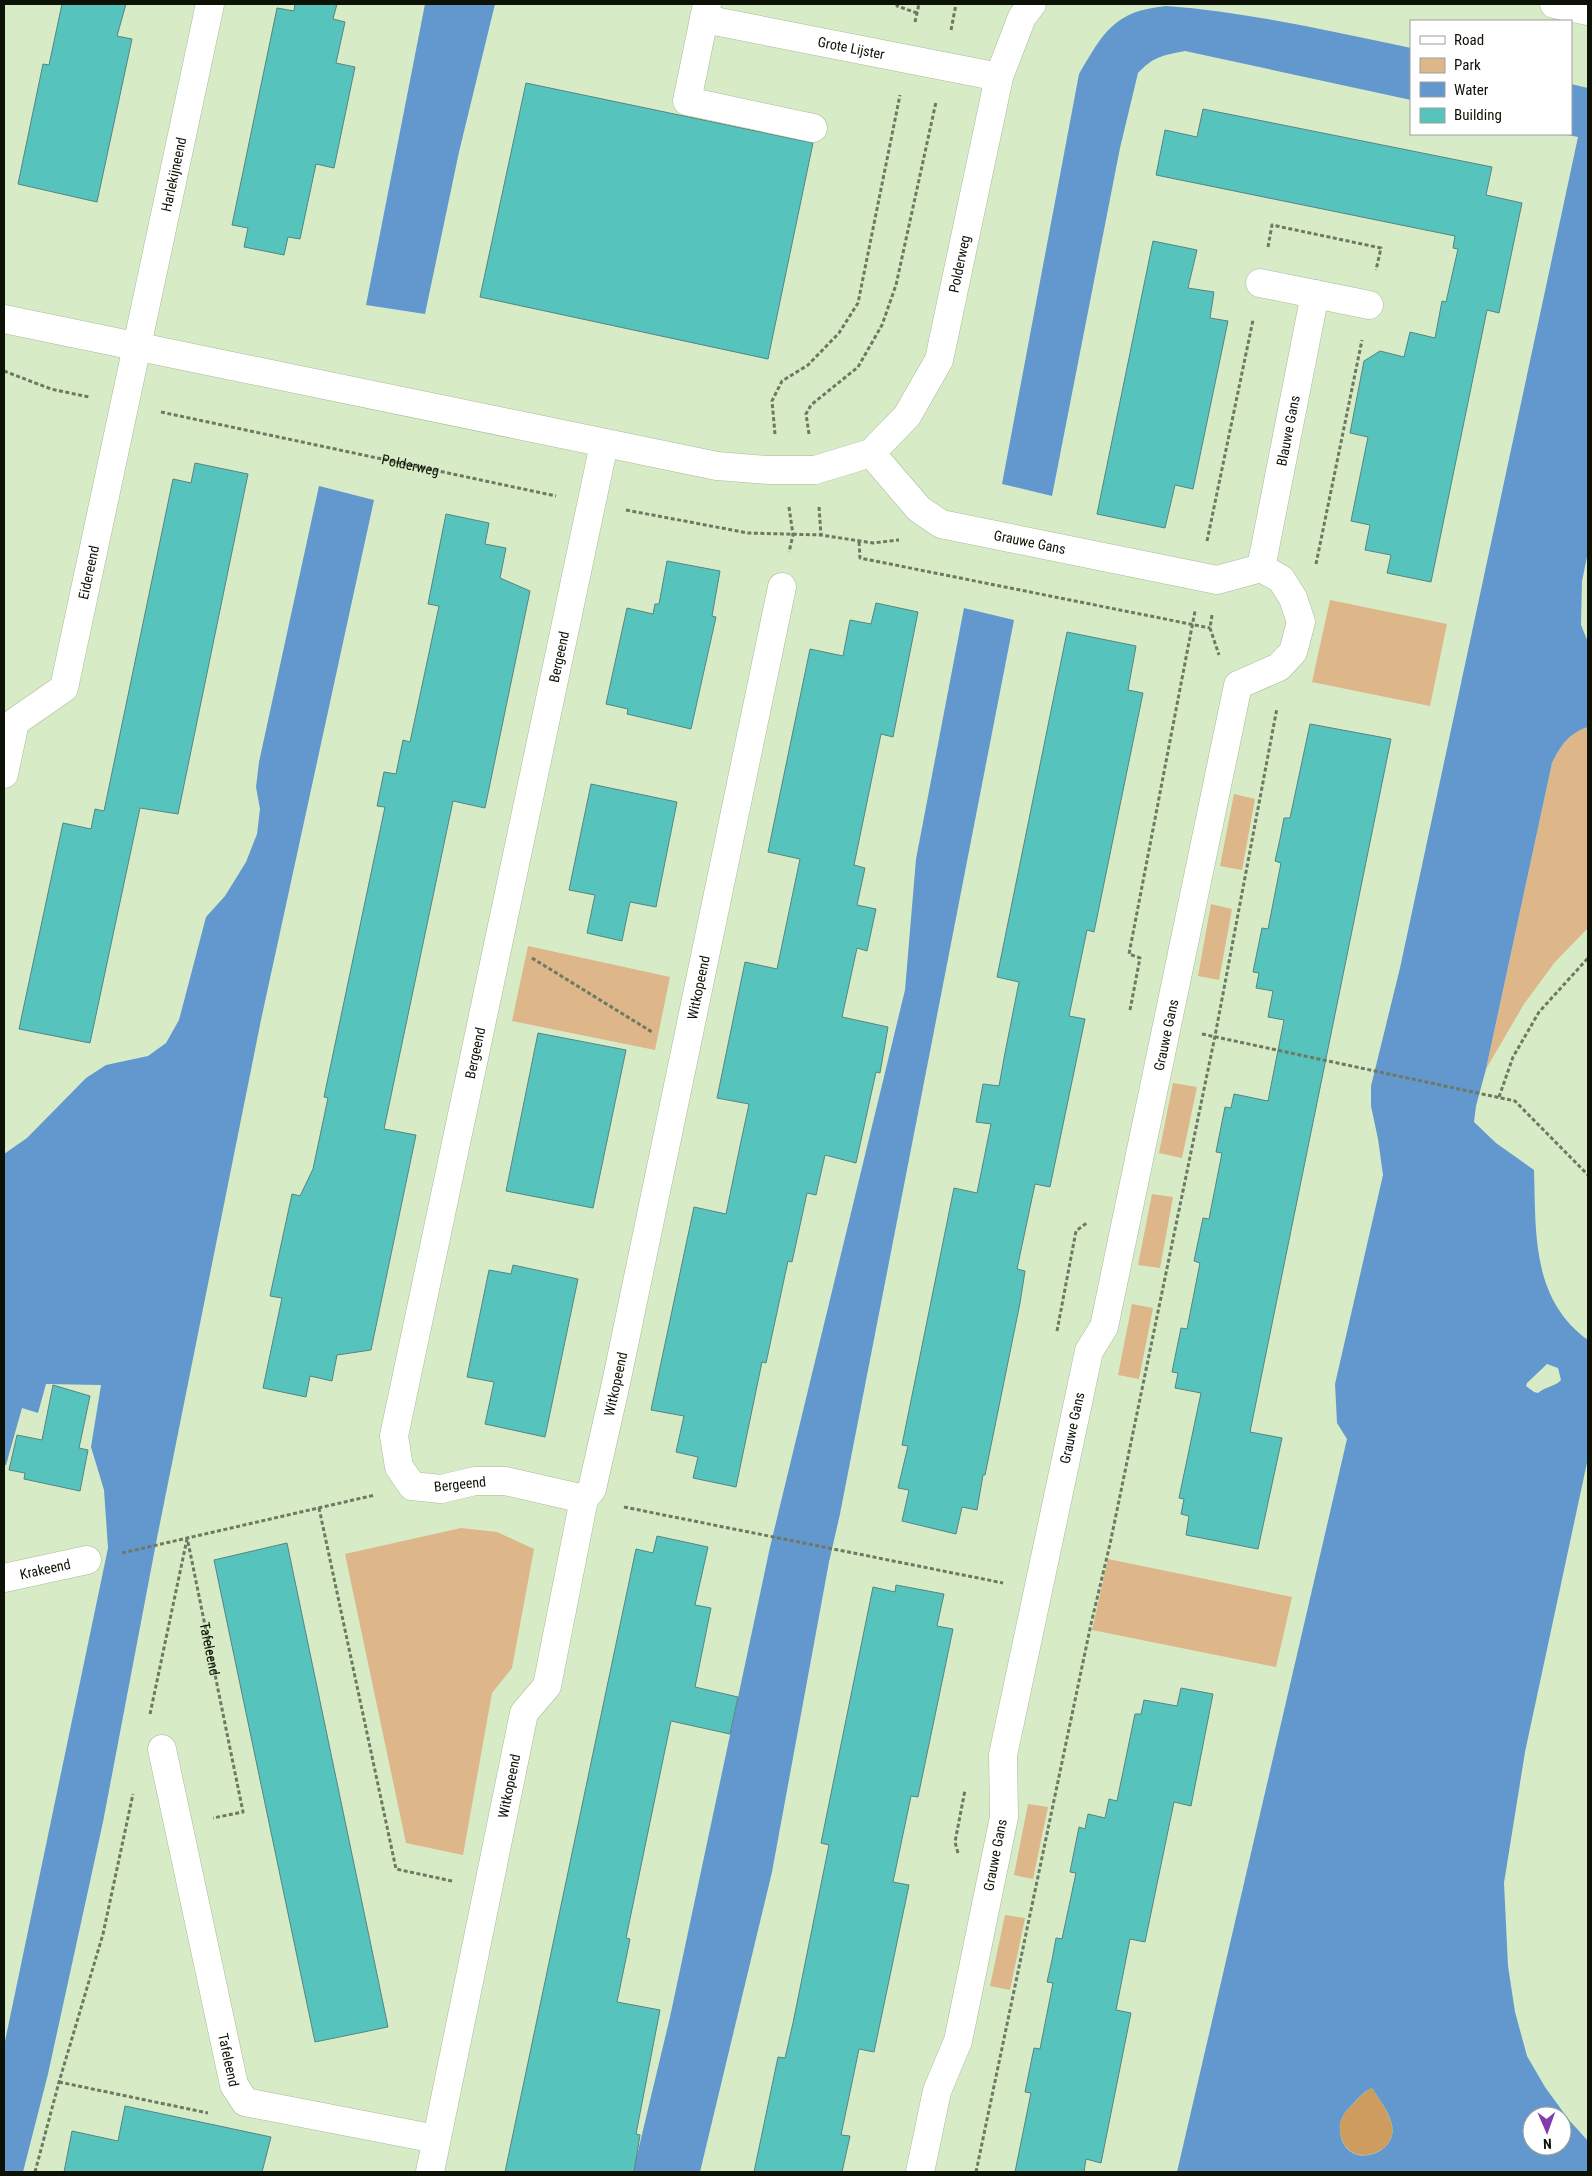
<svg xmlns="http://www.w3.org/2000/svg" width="1592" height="2176" viewBox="0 0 1592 2176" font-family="'Roboto Condensed',sans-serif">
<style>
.green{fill:#ddb689}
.forest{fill:#ce9c5e}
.water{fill:#6398cf;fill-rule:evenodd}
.building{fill:#57c3bd;stroke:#558582}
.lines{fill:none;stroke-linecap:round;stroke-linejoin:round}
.minor-casing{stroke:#a8bb98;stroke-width:29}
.path{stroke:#6d7962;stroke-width:3;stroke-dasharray:4 2.5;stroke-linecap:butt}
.minor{stroke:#fff;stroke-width:28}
.labels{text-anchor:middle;stroke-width:5;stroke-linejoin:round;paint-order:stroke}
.street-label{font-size:14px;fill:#0c1206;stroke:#fff}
</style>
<rect width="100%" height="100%" fill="#d7ebc6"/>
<path class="green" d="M1330,600L1447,624L1430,706L1312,682Z
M1588,727V928L1555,962L1524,1004L1486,1069L1552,763C1561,745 1569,733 1588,727Z
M1234,794L1255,799L1242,870L1220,866Z
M1211,904L1232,909L1219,980L1198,976Z
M528,946L670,977L655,1050L512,1021Z
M1173,1083L1197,1087L1182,1158L1159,1153Z
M1152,1194L1173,1197L1160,1268L1138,1265Z
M1132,1304L1153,1308L1139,1379L1118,1375Z
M461,1528L497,1532L534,1549L512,1668L492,1693L463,1855L406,1843L345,1554Z
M1108,1559L1292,1597L1276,1667L1092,1630Z
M1028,1804L1048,1807L1033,1879L1014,1875Z
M1005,1915L1025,1918L1010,1990L990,1986Z"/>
<path class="forest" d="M1372,2088C1379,2099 1389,2112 1392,2125C1399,2154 1346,2172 1340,2132C1339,2122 1342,2115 1349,2108C1358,2100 1360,2094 1372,2088Z"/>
<path class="water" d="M425,4H495L459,152L425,314L366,305Z
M1166,6C1248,12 1330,31 1411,48V100L1185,51C1163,55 1153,57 1138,73L1120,148L1052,496L1002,484L1079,74C1104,32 1114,11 1166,6Z
M1571,84L1588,88V552L1582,581L1581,625L1588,642V727C1569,733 1561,745 1552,763L1486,1069L1476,1106L1474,1122L1496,1143L1534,1170C1536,1232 1531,1299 1588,1340V1458L1525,1752L1504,1883L1508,1966L1515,2012L1527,2056L1545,2087L1569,2120L1588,2141V2172H1177L1347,1439L1337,1423L1335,1384L1383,1175L1378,1139L1371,1106V1086L1400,968L1578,137L1563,134H1571ZM1547,1364L1558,1368L1561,1380C1555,1387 1546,1386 1538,1393L1534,1392L1526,1386L1527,1383ZM1372,2088C1379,2099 1390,2113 1392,2125C1399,2155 1345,2172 1340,2132C1339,2122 1342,2115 1349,2108C1357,2100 1361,2093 1372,2088ZM1532,2116H1562V2146H1532Z
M319,486L374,500L261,1020L157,1538L103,1822L48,2074L23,2172H4V2046L108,1548L104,1490L91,1447L101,1385L46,1384L38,1413L22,1408L6,1465H4V1154L27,1138L86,1078L106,1065L148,1056L166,1043L179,1020L206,917L225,896L246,862L257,834L260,809L256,787L259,762Z
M964,608L1014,620L840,1514L829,1562L772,1872L700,2172H633L670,2017L770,1547L905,990L916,859Z"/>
<path class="building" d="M62,4H126L117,36L132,39L97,202L18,184L43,64L49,65Z
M295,4H337L333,19L345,22L336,63L355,67L334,168L316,164L300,239L288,237L284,255L244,247L248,228L232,225L277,8L294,11Z
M526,83L813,143L768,359L480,297Z
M1203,109L1492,167L1486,195L1522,203L1499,313L1487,310L1431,582L1387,573L1391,555L1365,550L1370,525L1351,521L1368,437L1350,433L1364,361L1380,351L1404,357L1410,332L1435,338L1442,301L1446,302L1458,249L1453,248L1455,236L1156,175L1165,130L1197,137Z
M1153,241L1197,250L1188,288L1214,292L1210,318L1228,321L1193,489L1175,485L1165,528L1097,514Z
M195,463L248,474L178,814L140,808L90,1043L19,1029L63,823L91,829L95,809L104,811L173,479L191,483Z
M446,514L489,523L485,544L506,548L500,578L530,591L485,808L453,801L384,1129L416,1135L371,1350L337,1355L332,1381L310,1376L306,1397L263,1388L282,1298L270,1296L292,1194L300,1196L313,1169L328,1098L324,1097L385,807L377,806L384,772L396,774L403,740L410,742L439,606L428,604Z
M667,561L720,571L712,616L716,617L691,729L627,714L628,709L606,704L627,608L653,614L655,604H659Z
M876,603L918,612L893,737L881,734L854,865L865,868L857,905L876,909L867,951L857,948L842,1017L888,1027L880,1073L876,1072L856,1163L825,1155L816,1195L807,1193L792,1262L788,1261L766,1363L762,1362L736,1487L693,1478L698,1457L676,1452L684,1416L651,1410L694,1207L726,1214L740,1146L749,1104L717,1098L745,962L777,969L800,859L768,852L810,649L843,656L850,620L871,624Z
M1067,632L1136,646L1128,690L1143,693L1094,932L1087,930L1069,1016L1085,1019L1050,1187L1035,1184L1017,1269L1025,1271L1020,1303L985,1475H983L977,1510L962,1507L956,1534L902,1521L909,1490L898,1488L908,1446L902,1445L954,1188L977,1193L991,1124L976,1122L983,1084L999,1086L1005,1053L1019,982L997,977Z
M1310,724L1391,739L1250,1432L1282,1438L1258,1549L1186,1535L1189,1516L1181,1514L1184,1499L1179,1498L1201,1393L1175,1388L1178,1373L1172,1372L1181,1328L1187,1329L1200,1263L1194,1261L1203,1218L1209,1219L1222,1153L1216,1152L1225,1107L1231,1108L1234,1094L1268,1101L1284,1020L1268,1017L1273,991L1256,988L1259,973L1253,972L1262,928L1268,929L1281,863L1275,861L1280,839L1284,818H1290Z
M591,784L677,802L656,907L630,902L622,941L587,933L595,895L569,890Z
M538,1033L626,1050L593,1208L506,1191Z
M513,1265L578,1279L545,1437L485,1424L494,1382L467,1377L489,1270L511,1274Z
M53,1385L90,1396L79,1448L88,1450L80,1491L24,1479L25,1473L9,1470L17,1435L42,1440Z
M657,1536L708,1547L695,1605L711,1608L695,1687L738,1697L730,1734L671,1721L626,1938L630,1939L617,2002L660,2010L636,2134L640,2135L634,2172H505L636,1549L653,1553Z
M287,1543L388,2027L315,2042L214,1560Z
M896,1585L944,1594L937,1626L953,1629L918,1797L911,1796L893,1882L909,1885L874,2052L859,2049L841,2135L850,2136L842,2172H754L778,2057L785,2058L793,2023L829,1845L821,1843L873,1587L895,1592Z
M1181,1688L1213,1694L1191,1806L1174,1802L1145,1942L1130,1939L1116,2010L1131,2013L1101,2163L1086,2159L1084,2172H1015L1031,2093L1025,2092L1034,2048L1040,2049L1053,1983L1047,1982L1052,1960L1056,1938L1062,1939L1076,1873L1070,1872L1079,1827L1085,1829L1088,1814L1105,1818L1109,1799L1117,1801L1135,1714H1141L1144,1700L1177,1706Z
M125,2106L271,2137L262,2172H64L72,2131L118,2141Z"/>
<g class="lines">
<defs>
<g id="minor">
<path d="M707,4L687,101L813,128"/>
<path d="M1554,4L1588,11"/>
<path id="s3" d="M704,19L999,77"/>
<path d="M1260,283L1369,305"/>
<path id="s4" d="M4,319L717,466L768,470H815L871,453L907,416L939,360L999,77L1022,17L1032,4"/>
<path id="s5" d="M871,453L919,509L941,524L1217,580L1261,568L1281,579L1293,598L1301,622L1293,652L1279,667L1238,685L1104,1327L1089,1351L1003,1755L1004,1817L958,2041L937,2091L920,2172"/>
<path id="s6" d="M1261,568L1315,294"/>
<path id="s7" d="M4,774L15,722L64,688L210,4"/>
<path id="s8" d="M584,1499L505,1481H475L441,1489L412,1486L399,1467L394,1436L604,444"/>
<path id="s9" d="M4,1578L87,1560"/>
<path id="s10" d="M162,1749L234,2085L245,2102L436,2139"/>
<path id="s11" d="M430,2172L524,1713L547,1686L584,1499L592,1489L616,1383L782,587"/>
</g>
</defs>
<use href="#minor" class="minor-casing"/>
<g class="path">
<path d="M898,4L897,6L917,13"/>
<path d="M915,22L919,4"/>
<path d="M951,30L956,4"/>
<path d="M1268,247L1272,225L1381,248L1376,270"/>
<path d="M4,371L51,389L89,397"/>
<path id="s1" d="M161,412L556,496"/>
<path d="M775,434L772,401L782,381L808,365L839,333L858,303L900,95"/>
<path d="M809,434L806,414L811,405L858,367L882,325L896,285L936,102"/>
<path d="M789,507L793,535L789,552"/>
<path d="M819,507L821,535"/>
<path d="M626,510L748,533L821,535L873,543L899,540"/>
<path d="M1207,541L1253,320"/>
<path d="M859,542L860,558L1210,628"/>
<path d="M1316,564L1362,340"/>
<path d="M1212,615L1210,628L1219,655"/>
<path d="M532,958L652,1032"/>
<path d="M1130,1010L1140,958L1129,954L1195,611"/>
<path d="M1202,1034L1515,1101L1588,1175"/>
<path d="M1499,1097L1513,1057L1539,1012L1588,958"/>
<path d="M1057,1331L1076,1231L1088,1222"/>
<path d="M624,1507L1003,1583"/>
<path d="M319,1508L396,1869L452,1881"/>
<path id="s2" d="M188,1542L243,1812L213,1818"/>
<path d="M122,1553L375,1495"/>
<path d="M150,1714L187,1539"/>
<path d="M958,1853L955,1842L965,1790"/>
<path d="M59,2082L208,2113"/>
<path d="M35,2172L59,2082L103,1934L133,1794"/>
<path d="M976,2172L1091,1624L1110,1544L1215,1036L1277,708"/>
</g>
<use href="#minor" class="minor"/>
</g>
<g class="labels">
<g class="street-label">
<text dy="5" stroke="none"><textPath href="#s3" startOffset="150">Grote Lijster</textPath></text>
<text dy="5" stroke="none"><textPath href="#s7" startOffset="638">Harlekijneend</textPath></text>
<text dy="5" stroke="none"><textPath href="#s4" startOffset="1099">Polderweg</textPath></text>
<text dy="5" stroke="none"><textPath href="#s6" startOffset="140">Blauwe Gans</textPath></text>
<text dy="5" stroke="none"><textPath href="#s1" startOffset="255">Polderweg</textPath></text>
<text dy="5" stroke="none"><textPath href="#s5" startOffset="191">Grauwe Gans</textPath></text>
<text dy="5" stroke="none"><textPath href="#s7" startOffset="231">Eidereend</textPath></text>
<text dy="5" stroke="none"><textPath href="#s8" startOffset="1026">Bergeend</textPath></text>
<text dy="5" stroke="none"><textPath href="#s11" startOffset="1220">Witkopeend</textPath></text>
<text transform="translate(1166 1035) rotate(-78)" y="5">Grauwe Gans</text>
<text dy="5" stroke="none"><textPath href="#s8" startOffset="621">Bergeend</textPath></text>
<text dy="5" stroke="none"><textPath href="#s11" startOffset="815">Witkopeend</textPath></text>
<text transform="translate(1072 1428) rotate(-78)" y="5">Grauwe Gans</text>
<text transform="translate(460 1484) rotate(-6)" y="5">Bergeend</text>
<text dy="5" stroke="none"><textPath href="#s9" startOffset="42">Krakeend</textPath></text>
<text dy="5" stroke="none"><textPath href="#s2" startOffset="109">Tafeleend</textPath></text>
<text dy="5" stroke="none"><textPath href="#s11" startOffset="394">Witkopeend</textPath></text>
<text transform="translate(995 1855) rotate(-79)" y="5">Grauwe Gans</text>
<text dy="5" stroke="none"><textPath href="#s10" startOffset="318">Tafeleend</textPath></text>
</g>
</g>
<rect width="1592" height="2176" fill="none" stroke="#0c1206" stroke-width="10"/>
<rect x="1410" y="20" width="162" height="115" fill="#ffffff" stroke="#9ea09b"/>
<rect x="1420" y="36" width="25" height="8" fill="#ffffff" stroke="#9ea09b"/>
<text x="1454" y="45" font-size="15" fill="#0c1206">Road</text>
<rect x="1420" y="58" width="25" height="15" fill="#ddb689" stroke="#9ea09b"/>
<text x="1454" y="70" font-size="15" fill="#0c1206">Park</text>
<rect x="1420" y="82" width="25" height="15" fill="#6398cf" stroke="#9ea09b"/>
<text x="1454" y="95" font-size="15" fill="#0c1206">Water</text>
<rect x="1420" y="108" width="25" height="15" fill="#57c3bd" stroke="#9ea09b"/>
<text x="1454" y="120" font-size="15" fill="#0c1206">Building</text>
<g transform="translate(1547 2131) rotate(178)"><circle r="24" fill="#ffffff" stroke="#9ea09b"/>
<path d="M0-4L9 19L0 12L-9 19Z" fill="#823aac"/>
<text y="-8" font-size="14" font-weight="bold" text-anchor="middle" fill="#0c1206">N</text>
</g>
</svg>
